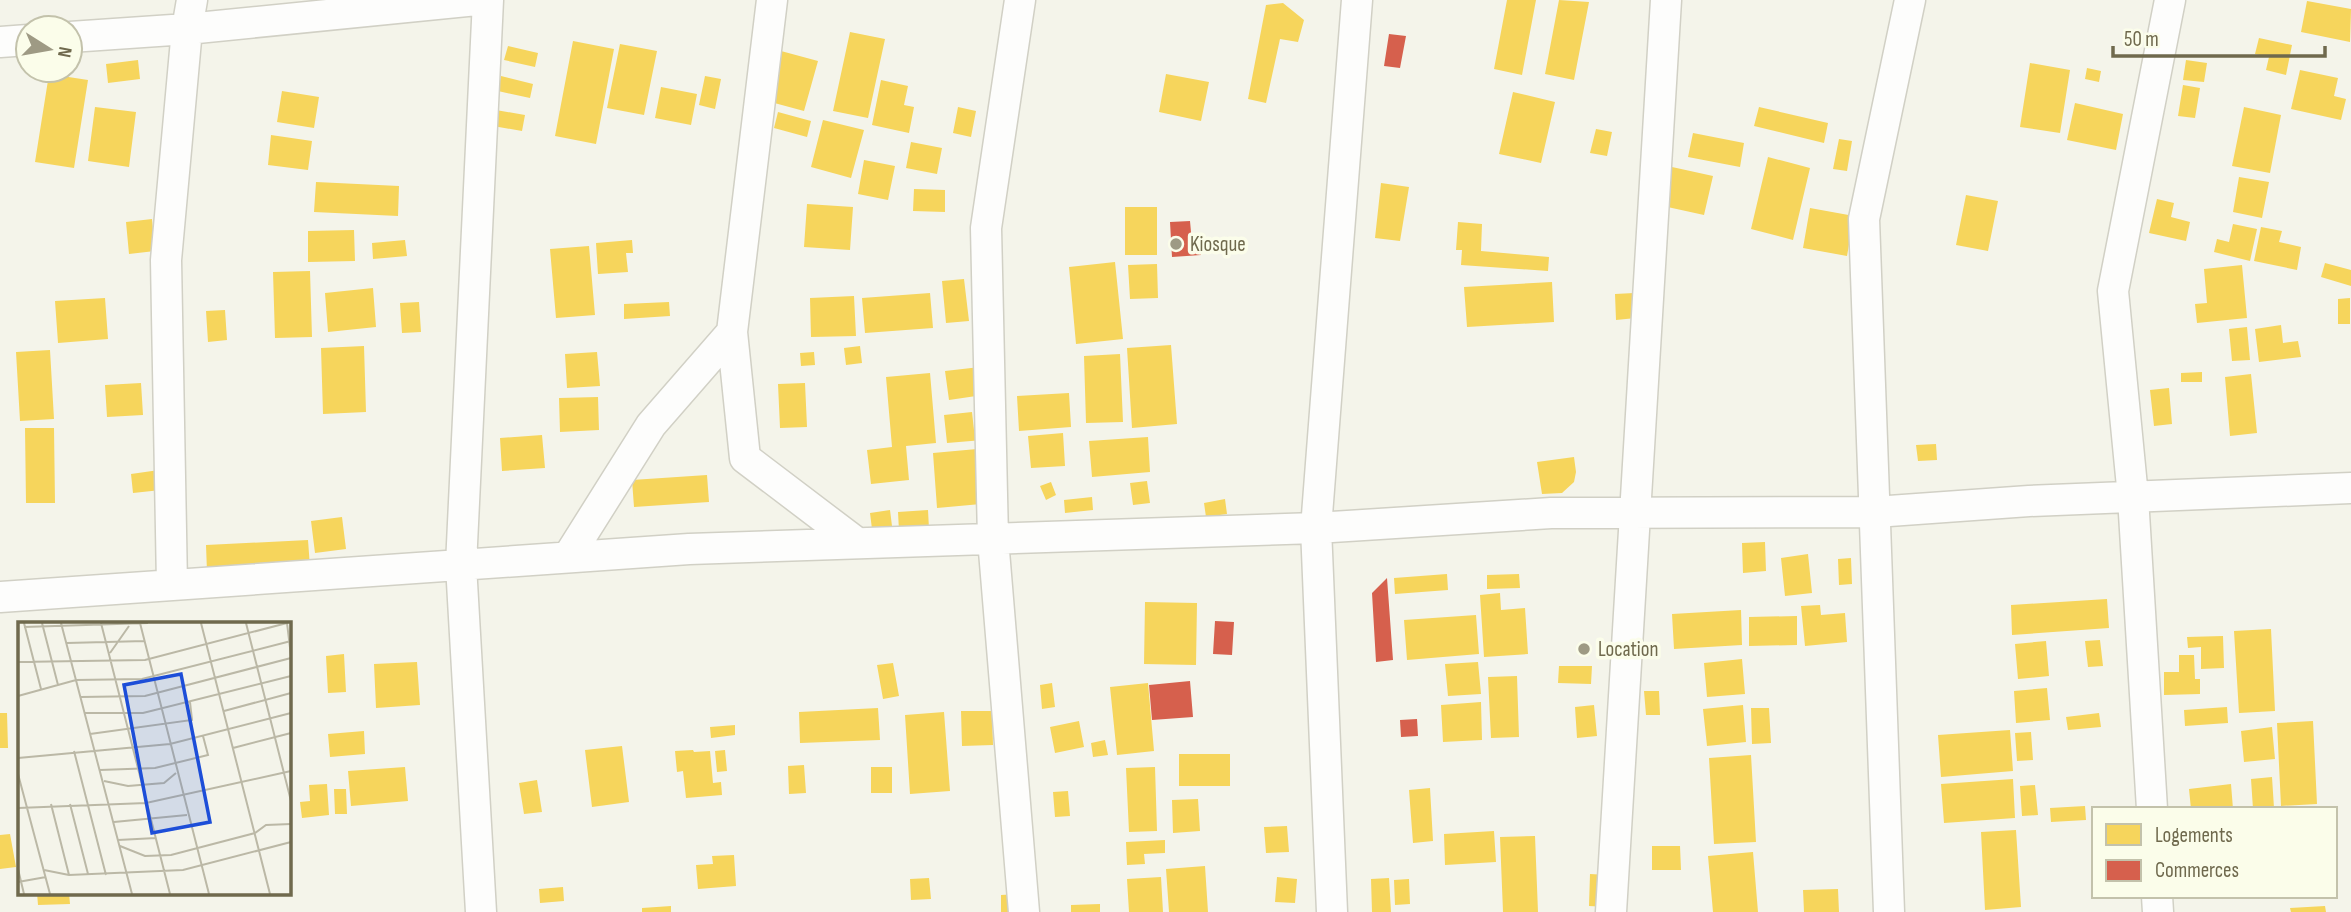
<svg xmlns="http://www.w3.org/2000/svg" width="2351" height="912" viewBox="0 0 2351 912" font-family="'Sofia Sans Condensed',sans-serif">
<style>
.homes{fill:#f6d55c}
.shops{fill:#d6604d}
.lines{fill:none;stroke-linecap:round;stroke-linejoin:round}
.minor-casing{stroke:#d1d0c5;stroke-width:33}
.minor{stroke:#fdfdfc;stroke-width:30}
.poi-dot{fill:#9e9a84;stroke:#fbfdea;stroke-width:2.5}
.labels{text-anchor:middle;stroke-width:7;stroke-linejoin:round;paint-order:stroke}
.poi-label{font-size:21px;fill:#6f694d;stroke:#fbfdea;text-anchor:start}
.inset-road{fill:none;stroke:#bbb8a6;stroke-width:2}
.view{fill:#1d4ed8;fill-opacity:0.15;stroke:#1d4ed8;stroke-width:3.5}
.inset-edge{fill:none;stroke:#6f694d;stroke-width:3.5}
</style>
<rect width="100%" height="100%" fill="#f4f4ea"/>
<path class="homes" d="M1507,0H1536L1522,75L1494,69Z
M1559,0L1589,2L1574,80L1545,74Z
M2307,1L2351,9L2350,42L2301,32Z
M1283,3L1304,20L1298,42L1280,39L1266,103L1248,99L1266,5Z
M850,32L885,39L868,118L833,111Z
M2259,38L2292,45L2286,75L2266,70L2269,57L2255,54Z
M573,41L614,49L596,144L555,136Z
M620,44L657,51L644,115L607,108Z
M508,46L538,53L535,67L504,60Z
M781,51L818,61L804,111L767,101Z
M138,60L140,79L108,83L106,64Z
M2186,60L2207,63L2204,82L2183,80Z
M2030,63L2070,70L2060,133L2020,127Z
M2087,68L2101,71L2099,82L2085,79Z
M2300,70L2338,78L2334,96L2346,99L2341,120L2291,109Z
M49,74L88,80L74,168L35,162Z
M1166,74L1209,82L1201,121L1159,112Z
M501,76L533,84L530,98L498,91Z
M705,76L721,79L715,109L699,105Z
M881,80L908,86L904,105L914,107L909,133L872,125Z
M2183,85L2200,88L2195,118L2178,116Z
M661,87L697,94L691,125L655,118Z
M282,91L319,97L314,128L277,122Z
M1513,92L1555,102L1541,163L1499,154Z
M2075,103L2123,114L2116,150L2067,140Z
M95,107L136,112L129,167L88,161Z
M958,107L976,111L971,137L953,133Z
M1759,107L1828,123L1824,143L1754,126Z
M2244,107L2281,115L2270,173L2232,166Z
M496,110L525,115L522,131L493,126Z
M778,112L811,121L807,137L774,128Z
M823,120L864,130L851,178L811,167Z
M1596,129L1612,132L1607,156L1590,153Z
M1693,133L1744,143L1740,167L1688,157Z
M271,135L312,141L308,170L268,165Z
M1839,139L1852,141L1847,171L1833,169Z
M911,142L942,148L937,174L906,168Z
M1768,157L1810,168L1793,240L1751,229Z
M864,160L895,166L888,200L858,194Z
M1672,167L1713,176L1704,215L1663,206Z
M2239,177L2269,182L2262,218L2233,212Z
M316,182L399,186L398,216L314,212Z
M1381,183L1409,187L1400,241L1375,238Z
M914,189L945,190V212L913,211Z
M1966,195L1998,201L1988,251L1956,245Z
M2157,199L2174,203L2171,217L2190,222L2186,241L2149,233Z
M807,204L853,207L850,250L804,247Z
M1125,207H1157V255H1125Z
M1810,208L1854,216L1847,256L1803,248Z
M152,219L155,251L129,254L126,222Z
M1458,222L1482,224L1481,251L1549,257L1548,271L1461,265L1462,250H1456Z
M2233,224L2257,229L2250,261L2214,252L2217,239L2229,242Z
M2261,227L2282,231L2279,242L2301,247L2297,270L2254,261Z
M354,230L355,261L308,262V231Z
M405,240L407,256L373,259L372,243Z
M632,240L633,253H626L628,272L598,274L596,243Z
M589,246L595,315L556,318L550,249Z
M1115,262L1123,339L1076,344L1069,267Z
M2325,263L2351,270V286L2321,277Z
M1157,264L1158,298L1130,299L1128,265Z
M2242,265L2247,318L2197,323L2195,304L2207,303L2204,269Z
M310,271L312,337L275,338L273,272Z
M964,279L969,321L946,323L942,281Z
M1552,282L1554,322L1467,327L1464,287Z
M373,288L376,327L328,332L325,293Z
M930,293L933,328L865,333L862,298Z
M1634,293L1636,318L1616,320L1615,294Z
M854,296L856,336L811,337L810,298Z
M105,298L108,339L58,343L55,301Z
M2350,298V324H2338V299Z
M419,302L421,332L402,333L400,303Z
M669,302L670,316L624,319V304Z
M225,310L227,340L208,342L206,311Z
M2281,325L2283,343L2298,341L2301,357L2259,362L2255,329Z
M2247,327L2250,360L2232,361L2229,329Z
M1171,345L1177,424L1132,428L1127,348Z
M364,346L366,412L323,414L321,348Z
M860,346L862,363L846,365L844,348Z
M50,350L54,419L20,421L16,352Z
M597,352L600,386L567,388L565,354Z
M814,352L815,365L801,366L800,353Z
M1120,354L1123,422L1086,423L1084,356Z
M980,367L983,395L949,400L945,371Z
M2202,372V382H2181V373Z
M930,373L936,443L906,446L909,480L871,484L867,450L892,447L886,377Z
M2251,374L2257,433L2230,436L2225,377Z
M141,383L143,415L107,417L105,385Z
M805,383L807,427L780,428L778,384Z
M2169,388L2172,424L2154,426L2150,390Z
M1069,393L1071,427L1019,431L1017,396Z
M598,397L599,430L560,432L559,398Z
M972,412L974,430L981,429L983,440L947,443L944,415Z
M25,428H54L55,503H26Z
M1063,433L1065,466L1031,468L1028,436Z
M542,435L545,468L502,471L500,438Z
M1148,437L1150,472L1092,477L1089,441Z
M1936,444L1937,460L1918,461L1916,445Z
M977,449L981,504L937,508L933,453Z
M1574,457L1576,472L1574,482L1562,493L1542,494L1537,462Z
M159,470L161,490L133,493L131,474Z
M707,475L709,502L634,507L632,480Z
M1147,481L1150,503L1133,505L1130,483Z
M1051,482L1056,495L1046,500L1040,486Z
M1092,497L1093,510L1065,513L1064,500Z
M1225,499L1227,514L1206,517L1204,503Z
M890,510L892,526L872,529L870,513Z
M928,510L929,529L899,531L898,512Z
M342,517L346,549L315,553L311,521Z
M308,540L310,567L207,572L206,545Z
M1765,542L1766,571L1743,573L1742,543Z
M1808,554L1812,593L1785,596L1781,558Z
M1851,558L1852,584L1839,585L1838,559Z
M1447,574L1448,590L1395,594L1394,578Z
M1519,574L1520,588L1487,589V575Z
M1500,593L1501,610L1525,608L1528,654L1484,657L1480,595Z
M2107,599L2109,628L2012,635L2011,605Z
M1145,602L1197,603L1196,665L1144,664Z
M1820,605L1821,615L1845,613L1847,642L1805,646L1801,606Z
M1741,610L1742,645L1674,649L1672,614Z
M1476,615L1479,654L1407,660L1404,620Z
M1797,616V645L1749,646V617Z
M2271,629L2275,711L2239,713L2234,631Z
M2223,636L2224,668L2201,669V647L2188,648L2187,637Z
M2100,640L2103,666L2088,667L2085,641Z
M2046,641L2049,676L2018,679L2015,644Z
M344,654L346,692L328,693L326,656Z
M2179,655H2194L2195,679H2200V694L2164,695V672H2179Z
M1742,659L1745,694L1707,697L1704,663Z
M417,662L420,705L376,708L374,664Z
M1478,662L1481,694L1448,696L1445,664Z
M893,663L899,696L883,699L877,665Z
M1559,666H1592L1591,684L1558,683Z
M1517,676L1519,737L1491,738L1488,677Z
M1052,683L1055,707L1042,709L1040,685Z
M1148,683L1154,751L1117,755L1110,687Z
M2047,688L2050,720L2016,723L2014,691Z
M1644,691H1659L1660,715H1646Z
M1481,702L1482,740L1443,742L1441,705Z
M1594,705L1597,736L1577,738L1575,707Z
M1743,705L1746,742L1707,746L1703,709Z
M2227,707L2228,723L2185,726L2184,710Z
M878,708L880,740L800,743L799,712Z
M1751,708H1769L1771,743L1752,744Z
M961,711H992L993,745L962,746Z
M944,712L950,791L910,794L905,715Z
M0,713H7L8,748H0Z
M2099,713L2101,727L2068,730L2066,717Z
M1079,721L1084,747L1055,753L1050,727Z
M2313,721L2317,804L2281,806L2277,723Z
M735,725V735L711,738L710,727Z
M2272,727L2275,759L2244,762L2241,731Z
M2010,730L2013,771L1941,777L1938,735Z
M364,731L365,754L330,757L328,734Z
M2031,732L2033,760L2017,761L2015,733Z
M1105,740L1108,755L1093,757L1091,743Z
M622,746L629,802L592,807L585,750Z
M693,750L694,752L710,751L713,783L721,782L722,795L686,798L683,771L677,772L675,751Z
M725,750L727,771L717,772L715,751Z
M1179,754H1230V786H1179Z
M1751,755L1756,842L1714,844L1709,758Z
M804,765L806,793L789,794L788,766Z
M405,767L408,801L351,806L348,771Z
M871,767H892V793H871Z
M1155,767L1157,831L1129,832L1126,768Z
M2272,777L2274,808L2253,809L2251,779Z
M2013,779L2015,818L1944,823L1941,784Z
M537,780L542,812L524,814L519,783Z
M327,784L329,815L302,818L300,802L310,801L309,785Z
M2231,784L2233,809H2191L2189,789Z
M2035,785L2038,815L2022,816L2020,786Z
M1430,788L1433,841L1413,843L1409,790Z
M334,789H346L347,814H335Z
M1068,791L1070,816L1055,817L1053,792Z
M1198,799L1200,831L1173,833L1172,800Z
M2085,806L2086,820L2051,822L2050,808Z
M1287,826L1289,852L1266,853L1264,827Z
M2016,830L2021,907L1985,910L1981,832Z
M1494,831L1496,862L1445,865L1444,834Z
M10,834L16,867L0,869V835Z
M1535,836L1538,912H1503L1500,837Z
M1165,840V853L1144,854L1145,864L1127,865L1126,842Z
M1652,846H1680L1681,870H1652Z
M1753,852L1758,912H1713L1708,856Z
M734,855L736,886L698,889L696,865L713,864L712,856Z
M1205,866L1208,912H1169L1166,869Z
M1590,874L1608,875L1607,907L1589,906Z
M1161,877L1163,912H1129L1127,879Z
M1277,877L1297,879L1295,903L1275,902Z
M929,878L931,899L911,900L910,879Z
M1389,878L1391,912H1372L1371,879Z
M1409,879L1410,904L1395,905L1394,880Z
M563,887L564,901L540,903L539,889Z
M1838,889L1839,912H1804L1803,890Z
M37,893H69L70,904L38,905Z
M1019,894L1020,912H1001V895Z
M1100,904V912H1071V905Z
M671,906V912H642V908Z
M2325,906L2326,912H2291L2290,908Z"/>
<path class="shops" d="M1389,34L1406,36L1400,68L1384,66Z
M1190,221L1192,243H1200L1201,255L1172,257L1170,222Z
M1387,578L1393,660L1376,662L1372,593Z
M1215,621L1234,622L1232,655L1213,654Z
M1190,681L1193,717L1152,720L1149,685Z
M1417,719L1418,736L1401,737L1400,720Z"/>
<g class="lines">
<defs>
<path id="minor" d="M772,0L732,332L745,458L857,543
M1020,0L986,228L993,539L1024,912
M70,37L187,29L477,0
M0,42L28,40
M568,557L651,425L732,332
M172,585L166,260L187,29L192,0
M0,597L689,549L1316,528L1551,513L1875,512L2029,501L2351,488
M2152,809L2133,497L2113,291L2170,0
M2157,896L2158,912
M481,912L461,565L488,0
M1332,912L1316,528L1357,0
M1611,912L1666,0
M1889,912L1864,219L1910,0"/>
</defs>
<use href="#minor" class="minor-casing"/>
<use href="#minor" class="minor"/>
</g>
<g class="poi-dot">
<circle cx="1176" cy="244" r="7"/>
<circle cx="1584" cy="649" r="7"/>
</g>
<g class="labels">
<g class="poi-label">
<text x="1190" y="251">Kiosque</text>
<text x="1598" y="656">Location</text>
</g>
</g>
<g transform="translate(18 622)">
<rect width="273" height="273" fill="#f4f4ea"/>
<path class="inset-road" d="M6,1L23,67M24,1L40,63M43,1L114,272M83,1L152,272M122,1L191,272M183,1L252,272M228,1L273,179M269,1L273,34M6,5L130,1M49,21L127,19M92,31L111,4M0,40L127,38L269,1M0,74L58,58L124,57L273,19M63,75L127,74L273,36M206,89L273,71M67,91H125L273,54M72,112L174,98L172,80M215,126L273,111M56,129L88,253M0,136L152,122L273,91M82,148L137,146L190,133L185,114M0,152L32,272M86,159L110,164L146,161L158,151M33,182L51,253M52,182L70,252M0,186L128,181L273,149M96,200L169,193M100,218L138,216M102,224L127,234L153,233L237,211L248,203L273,202M0,247L6,272M26,248L51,253L165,248L273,220M0,260L28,255"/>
<path class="view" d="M163,52L192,200L134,211L106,63Z"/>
<rect width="273" height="273" class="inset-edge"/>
</g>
<rect x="2092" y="807" width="245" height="91" fill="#fbfdea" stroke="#c3c2ab" stroke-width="2"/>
<rect x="2106" y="824" width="35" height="21" fill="#f6d55c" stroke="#c3c2ab" stroke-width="2"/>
<text x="2155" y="842" font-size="21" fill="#6f694d">Logements</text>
<rect x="2106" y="860" width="35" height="21" fill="#d6604d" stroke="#c3c2ab" stroke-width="2"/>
<text x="2155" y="877" font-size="21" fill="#6f694d">Commerces</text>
<g transform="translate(49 49) rotate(101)"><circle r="33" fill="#fbfdea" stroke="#c3c2ab" stroke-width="2"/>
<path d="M0-5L12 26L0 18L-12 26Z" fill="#9e9a84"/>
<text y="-10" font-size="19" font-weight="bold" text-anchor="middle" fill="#6f694d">N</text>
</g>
<path d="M2113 46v10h212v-10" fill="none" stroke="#6f694d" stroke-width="3.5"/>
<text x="2124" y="46" font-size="21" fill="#6f694d" stroke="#fbfdea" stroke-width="5" paint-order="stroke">50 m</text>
</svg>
